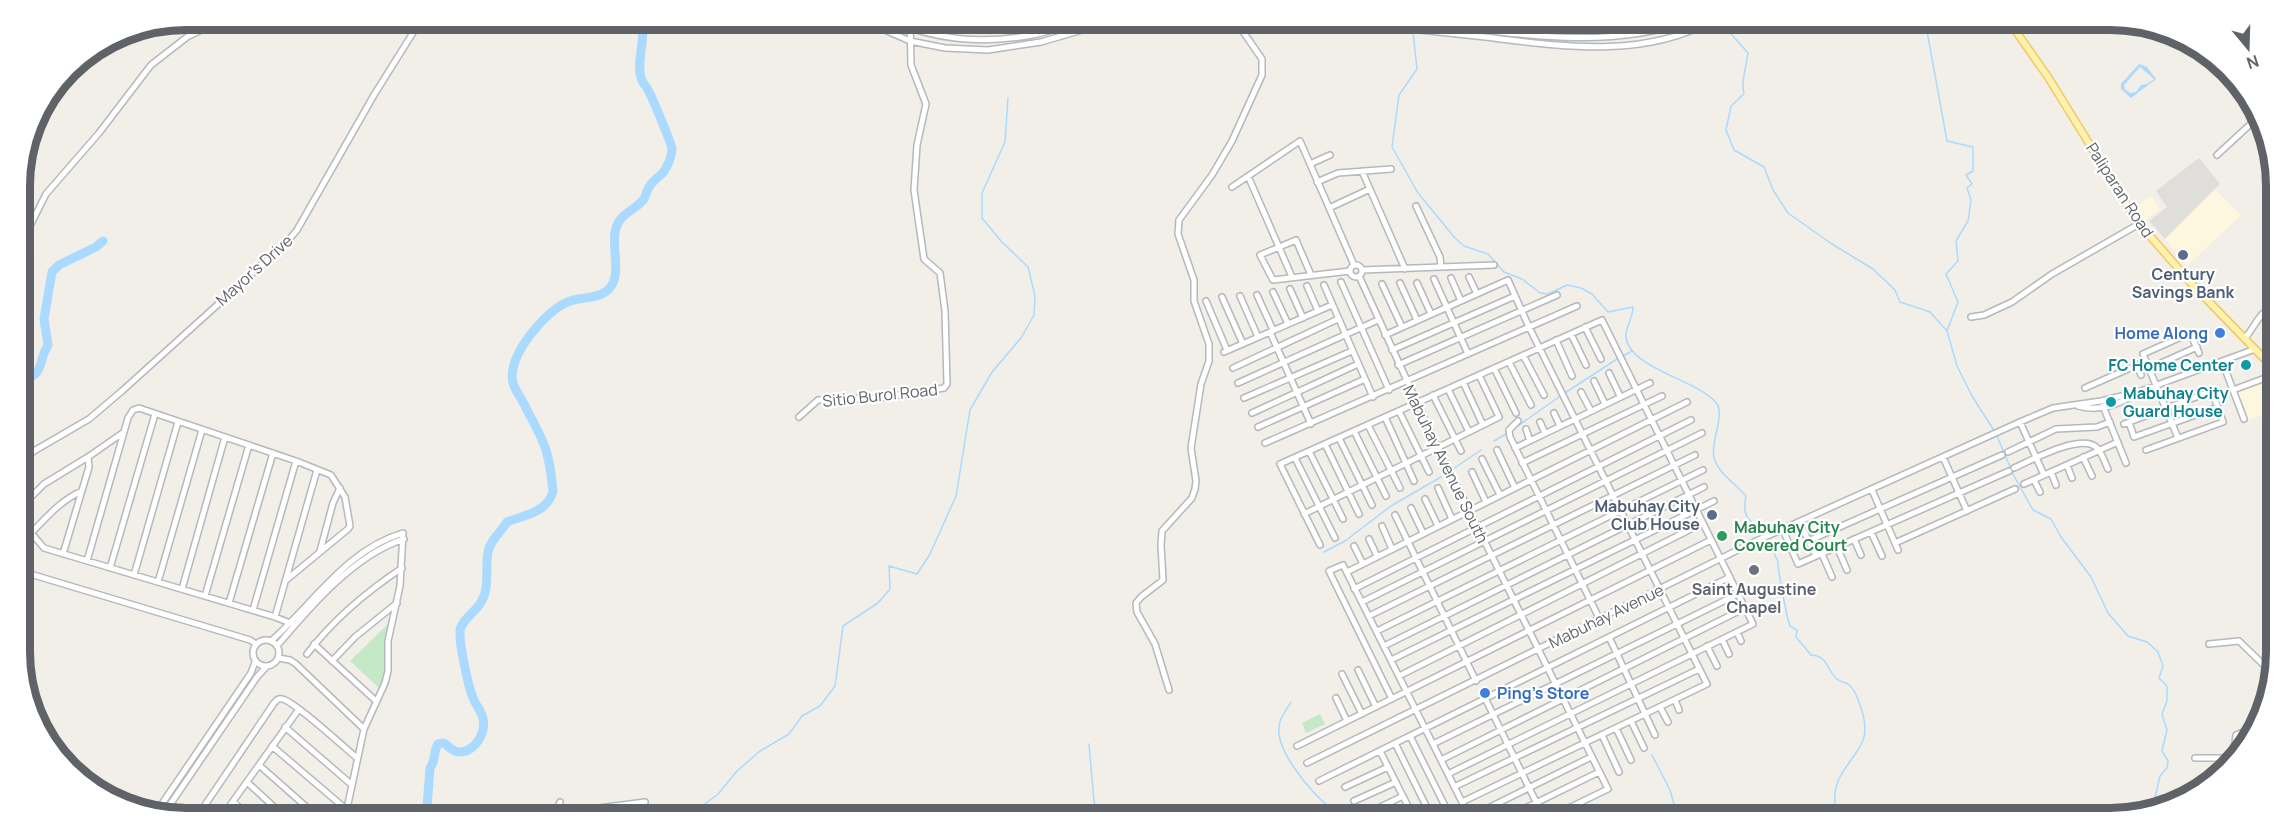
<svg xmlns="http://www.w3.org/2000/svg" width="2296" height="838" viewBox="0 0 2296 838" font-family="Manrope,sans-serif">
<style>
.commercial{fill:#fef7e0}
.industrial{fill:#e0deda}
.green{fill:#c5e8c5}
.water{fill:#aadaff;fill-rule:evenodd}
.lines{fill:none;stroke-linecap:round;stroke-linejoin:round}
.stream{stroke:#aadaff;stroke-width:1.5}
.river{stroke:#aadaff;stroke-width:9}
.minor-casing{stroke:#b5b8bc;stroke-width:8}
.major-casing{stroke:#f2c960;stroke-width:9}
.minor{stroke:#fff;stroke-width:5}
.major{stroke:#fff2af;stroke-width:6}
.service-dot{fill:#5c6f8a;stroke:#fff;stroke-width:2}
.shop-dot{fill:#3f7fe0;stroke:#fff;stroke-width:2}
.culture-dot{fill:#0f9aa8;stroke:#fff;stroke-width:2}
.leisure-dot{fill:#2e9e5b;stroke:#fff;stroke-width:2}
.worship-dot{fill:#6b7280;stroke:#fff;stroke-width:2}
.labels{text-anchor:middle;stroke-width:4.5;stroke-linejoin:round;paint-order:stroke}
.street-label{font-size:16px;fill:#5f6368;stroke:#fff}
.service-label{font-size:16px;font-weight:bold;fill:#4e5e75;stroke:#fff}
.shop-label{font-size:16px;font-weight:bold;fill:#366cbe;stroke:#fff;text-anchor:end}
.culture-label{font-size:16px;font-weight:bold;fill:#0d838f;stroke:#fff;text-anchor:end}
.leisure-label{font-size:16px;font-weight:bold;fill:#27864d;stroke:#fff;text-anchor:start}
.worship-label{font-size:16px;font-weight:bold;fill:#5b616d;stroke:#fff}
.rim{fill:none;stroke:#5f6368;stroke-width:8}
</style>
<rect width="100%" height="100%" fill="#f1efe8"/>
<path class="commercial" d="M2214,189L2241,215L2187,266L2165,239Z
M2151,196L2160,209L2145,220L2135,207Z
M2276,378V410L2246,421L2235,392Z"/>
<path class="industrial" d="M2199,158L2220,184L2165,239L2149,221L2167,207L2156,191Z"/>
<path class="green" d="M389,623L384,651L387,670L379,688L350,661Z
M1320,714L1325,724L1306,733L1302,723Z"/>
<path class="water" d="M2139,64L2147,67L2156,79L2131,98L2121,89V84ZM2140,67L2154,79L2147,84L2141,85L2136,92L2130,93L2125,89L2124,85Z"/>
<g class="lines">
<path class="stream" d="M1719,20L1748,53C1746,68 1741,80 1744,94L1731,106L1726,130L1734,150L1764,167L1773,190L1788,213L1832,244L1873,269L1895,290L1900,302L1930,312L1947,331L1957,366L1972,396L1995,432
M1925,20L1947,141L1973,147V171L1966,175L1972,184L1967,188L1971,200L1968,221L1956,241L1958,261L1946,274L1958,302L1947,331
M1413,32L1417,69L1399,95L1392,147L1418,193L1455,238L1464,246L1488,254L1504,272L1522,279L1540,293L1548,294L1567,285L1581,288L1592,294L1608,312L1633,307C1633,317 1627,325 1626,334C1624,368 1701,380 1717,404C1725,416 1710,442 1714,458C1718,473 1736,484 1746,496C1741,519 1751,520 1764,535
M1623,356L1632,351
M1565,393L1617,359
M1515,428L1559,397
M1997,436L2014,476L2033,510L2051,519L2061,537L2091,577L2108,613L2128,636L2147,642L2158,652L2163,666L2159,678L2167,686V701L2162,714L2167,730L2162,751L2168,761L2167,768L2160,776L2153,806
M1494,441L1506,434
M1453,469L1481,450
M1767,538C1773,544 1773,554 1778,561C1777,566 1787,619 1790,626L1797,630L1796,637L1811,655C1829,656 1826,670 1837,679C1840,682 1846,682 1849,685C1856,690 1857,698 1860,705C1875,746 1853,749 1838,781C1833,793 1835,806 1836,818
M1324,552L1345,541L1391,506L1441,477
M1291,702C1287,709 1279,718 1279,727C1276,752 1312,793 1330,808H1350L1366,818
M1089,744L1094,801L1099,818
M1652,755L1670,790L1678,818
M686,818L718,794L737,771L760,751L789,734L802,716L820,706L835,686L843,626L878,603L890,589L889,566L917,574L930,554L956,496L970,410L992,372L1021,338L1034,315L1035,296L1028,267L1001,241L982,218V193L1005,142L1008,98"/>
<path class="river" d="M21,381C46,374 37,363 48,345L44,319L52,272L59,265L96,247L103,241
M429,818L427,807L430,768C436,761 433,752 438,744L444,743C448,746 453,752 459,752C475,752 486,733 483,719C482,711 476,706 473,698C468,686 459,643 460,631C461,620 476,612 481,602C490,588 485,568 488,552C491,538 501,533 507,522C525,515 548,512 553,491C551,475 550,458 543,442C538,430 531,418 525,406C519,393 509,385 513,369C517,346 548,309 570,301C582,297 599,299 609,289C623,274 610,246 616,228C621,212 635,211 644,199C646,195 647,190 649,187C653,180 661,176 665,170C668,165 672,155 672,149C671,142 652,97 648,90C646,86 642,82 641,78C636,61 646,40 642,20"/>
<defs>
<path id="minor" d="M862,20L910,41L945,48L988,50L1041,42L1089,28L1141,20
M886,20C936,39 978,45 1032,35C1050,32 1067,24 1086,20
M1326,20C1376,25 1426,31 1476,36C1554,45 1641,61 1713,20
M1405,20C1499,30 1599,54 1691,20
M2217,155L2255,120
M1310,164L1330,155
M1362,171L1405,269
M1248,176L1292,277
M1317,182L1338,173L1391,169
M1232,187L1300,141L1354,265
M1416,206L1440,257L1441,267
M1329,208L1370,189
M20,230L29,228L46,194L99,133L151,65L187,37L208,27L230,20
M1350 271a6 6 0 1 1 12 0a6 6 0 1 1-12 0Z
M1362,270L1494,265
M1311,275L1296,240L1260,255L1273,280L1350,271
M1359,276L1438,448L1608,789L1548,818
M1469,277L1477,294
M1451,278L1461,301
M1434,279L1468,354
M1341,282L1389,390
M1400,283L1417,320
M1417,283L1431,314
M1382,284L1402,327
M1324,285L1373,397
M1307,286L1318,311
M1290,289L1303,318
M1273,292L1288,324
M1257,295L1273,330
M1240,296L1258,337
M1222,297L1243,344
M1206,301L1227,350
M1971,317L1984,315L2012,302L2052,274L2139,224
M1585,327L1601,359
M1270,332L1311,424
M1571,334L1586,365
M1385,335L1508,280L1529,327L1707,684L1462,802
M2245,338C2257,324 2258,313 2275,305
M1556,340L1572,376
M1392,350L1515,296
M1224,352L1332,305
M1523,355L1544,395
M2222,361L2244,419
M1509,362L1531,405
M1398,365L1557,295
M2137,365L2141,375
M1233,368L1338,319
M1494,368L1516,413
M2150,368L2197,347
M1609,373L1620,396
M1594,381L1605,404
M1463,382L1483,425
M1238,383L1378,320
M2085,388L2146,361
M1448,389L1469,432
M2233,390L2276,374
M1581,392L1591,411
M1433,395L1461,451
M1244,398L1352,351
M2078,406C2099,412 2119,405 2137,393
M2103,406L2126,463
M1399,411L1429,472
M1252,413L1358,364
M1554,413L1560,426
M799,417L818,400L879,398L944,388L947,384L945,311L940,273L924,259L914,190L917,145L926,104L911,65L910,20
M1385,417L1414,481
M1518,421L1509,430L1510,437L1600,620
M1540,422L1545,433
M2020,422L2044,475
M2129,422L2134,437L2218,407
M2124,424L2212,391L2223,422L2146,450
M1368,425L1400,488
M1258,427L1365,379
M1526,429L1530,441
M1354,431L1386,496
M1339,438L1372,505
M2178,438L2143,354L2190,333L2199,353
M1265,443L1577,306
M1325,444L1359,514
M1515,448L1650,383
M1497,450L1515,488
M1309,451L1343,519
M2008,452L2056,429L2097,427L2110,422
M1943,457L1967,511
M2083,457L2092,476
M1295,458L1335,538
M1482,459L1500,495
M21,462L34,451L89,419L122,391L287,242L297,230L374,95L421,20
M1522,463L1662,396
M2067,465L2072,478
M2014,468C2030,461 2082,432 2097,448C2102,453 2105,463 2108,469
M1472,472L1486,502
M2051,472L2056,485
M2034,480L2040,492
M2024,484L2118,442
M1438,488L1452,519
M1872,490L1898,550
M1425,499L1438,526
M22,506L44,484L88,457L124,432
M1411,508L1423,533
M1304,514L1499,417L1479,375
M1395,515L1476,681
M22,522L44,548L275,617L295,625
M1800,523L1816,556
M1382,526L1392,549
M1783,530L1798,564L2009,471
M1871,532L1882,556
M31,533C47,517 61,500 82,491
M1369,539L1377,556
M1854,539L1861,555
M1808,541L2002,455
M1895,543L2015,489
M1320,545L1280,464L1602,320L1753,624L1448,774
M1354,546L1363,564
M1837,547L1847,570
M320,551L333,503L340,488
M63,554L89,467L88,457
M1822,554L1832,577
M87,561L128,418L133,410L139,408L296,461L331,475L345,497L350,526L348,529L285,581
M22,567L27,573L250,640L256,644
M110,568L155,414
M1347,572L1687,402
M134,575L178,422
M158,582L202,430
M182,589L225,437
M1354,589L1691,420
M205,596L249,445
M1362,602L1702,433
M229,603L273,453
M253,610L296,461
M1369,616L1695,455
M275,617L317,470
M1377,631L1703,470
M1737,632L1741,641
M1609,637L1655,735
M1722,639L1729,654
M253 653a13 13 0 1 1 26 0a13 13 0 1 1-26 0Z
M271,641C313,604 347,549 403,533L400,586L388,641V671L385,683L364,729L345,818
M314,644L376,701
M2209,644L2239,641L2273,674
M277,646C310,607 354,555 404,539
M1384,646L1704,487
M1707,646L1717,666
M307,654C333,620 366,592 402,568
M278,658L290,660L296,664L364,729
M1391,660L1714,501
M332,661L355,637L397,603
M1358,670L1376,707
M1342,674L1362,714
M1399,676L1703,523
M1169,690L1155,644L1137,612L1136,603L1141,597L1163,580L1161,545L1162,531L1192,498L1195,489L1196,481L1191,448L1201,384L1209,361V344L1194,301V280L1178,234L1179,220L1212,175L1232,141L1262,75V59L1235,20
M1336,698L1347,721
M1485,698L1544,818
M1392,699L1329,571L1343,565L1470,818
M1675,700L1679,710
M1660,707L1668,722
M1631,721L1644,748
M285,727L352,785
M1616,728L1631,760
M1602,735L1619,772
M1410,736L1451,818
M1395,743L1432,818
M1433,744L1738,594
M272,746L347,810
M1297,746L1711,540
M1380,751L1414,818
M2234,752L2236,735L2251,729
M2195,758H2230
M1441,760L1745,608
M1307,763L1754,542L2020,422L2053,408L2101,401L2138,392L2255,349
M259,765L319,818
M1319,781L1730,577
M247,782L286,818
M2194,786L2210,785
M1345,787L1388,767
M1454,787L1699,669
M1354,801L1396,782
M233,802L253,818
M1574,806L1580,818
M1372,811L1403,796
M155,814L251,673L255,662
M163,815L257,677L266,667
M1470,817L1591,757
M198,818L201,811L274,703C277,700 278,698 282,699C293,700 346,749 357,758
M221,818L299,709
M503,818L556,812
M553,818L560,802
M573,818L576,811L645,802
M595,818L600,809
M617,818L622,806
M638,818L645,802
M1396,818L1410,812
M1505,818L1599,772"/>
<path id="major" d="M2008,20L2048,77L2137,221L2191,283L2276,371"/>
</defs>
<use href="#minor" class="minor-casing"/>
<use href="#major" class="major-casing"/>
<use href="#minor" class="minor"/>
<use href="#major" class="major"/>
</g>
<g class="service-dot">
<circle cx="2183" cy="255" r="6"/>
<circle cx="1712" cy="515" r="6"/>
</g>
<g class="shop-dot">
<circle cx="2220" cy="333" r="6"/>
<circle cx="1485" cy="693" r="6"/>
</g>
<g class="culture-dot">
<circle cx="2246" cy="365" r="6"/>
<circle cx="2111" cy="402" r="6"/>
</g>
<circle class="leisure-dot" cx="1722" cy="536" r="6"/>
<circle class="worship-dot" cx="1754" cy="570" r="6"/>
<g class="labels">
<g class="street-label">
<text transform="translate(2120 190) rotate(57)" y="6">Paliparan Road</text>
<text transform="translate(254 270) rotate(-42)" y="6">Mayor's Drive</text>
<text transform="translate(880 395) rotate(-6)" y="6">Sitio Burol Road</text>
<text transform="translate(1446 464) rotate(64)" y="6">Mabuhay Avenue South</text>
<text transform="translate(1606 616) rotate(-26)" y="6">Mabuhay Avenue</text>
</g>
<g class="service-label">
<text x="2183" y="280">Century<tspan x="2183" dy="18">Savings Bank</tspan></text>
<text x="1700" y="512" text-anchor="end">Mabuhay City<tspan x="1700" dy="18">Club House</tspan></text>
</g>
<g class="shop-label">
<text x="2208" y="339">Home Along</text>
<text x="1497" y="699" text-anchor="start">Ping's Store</text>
</g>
<g class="culture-label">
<text x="2234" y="371">FC Home Center</text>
<text x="2123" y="399" text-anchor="start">Mabuhay City<tspan x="2123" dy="18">Guard House</tspan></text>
</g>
<g class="leisure-label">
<text x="1734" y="533">Mabuhay City<tspan x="1734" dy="18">Covered Court</tspan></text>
</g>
<g class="worship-label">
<text x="1754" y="595">Saint Augustine<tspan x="1754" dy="18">Chapel</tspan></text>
</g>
</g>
<path d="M0 0H2296V838H0ZM186 30H2110A156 156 0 0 1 2266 186V652A156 156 0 0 1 2110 808H186A156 156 0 0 1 30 652V186A156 156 0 0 1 186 30Z" fill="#fff" fill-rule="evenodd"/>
<path class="rim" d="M186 30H2110A156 156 0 0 1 2266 186V652A156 156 0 0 1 2110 808H186A156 156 0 0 1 30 652V186A156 156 0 0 1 186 30Z"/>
<g transform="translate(2248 48) rotate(161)" stroke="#ffffff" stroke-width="4.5" paint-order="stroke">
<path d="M0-4.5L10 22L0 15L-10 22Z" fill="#5f6368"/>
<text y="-9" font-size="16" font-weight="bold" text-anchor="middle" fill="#5f6368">N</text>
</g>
</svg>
